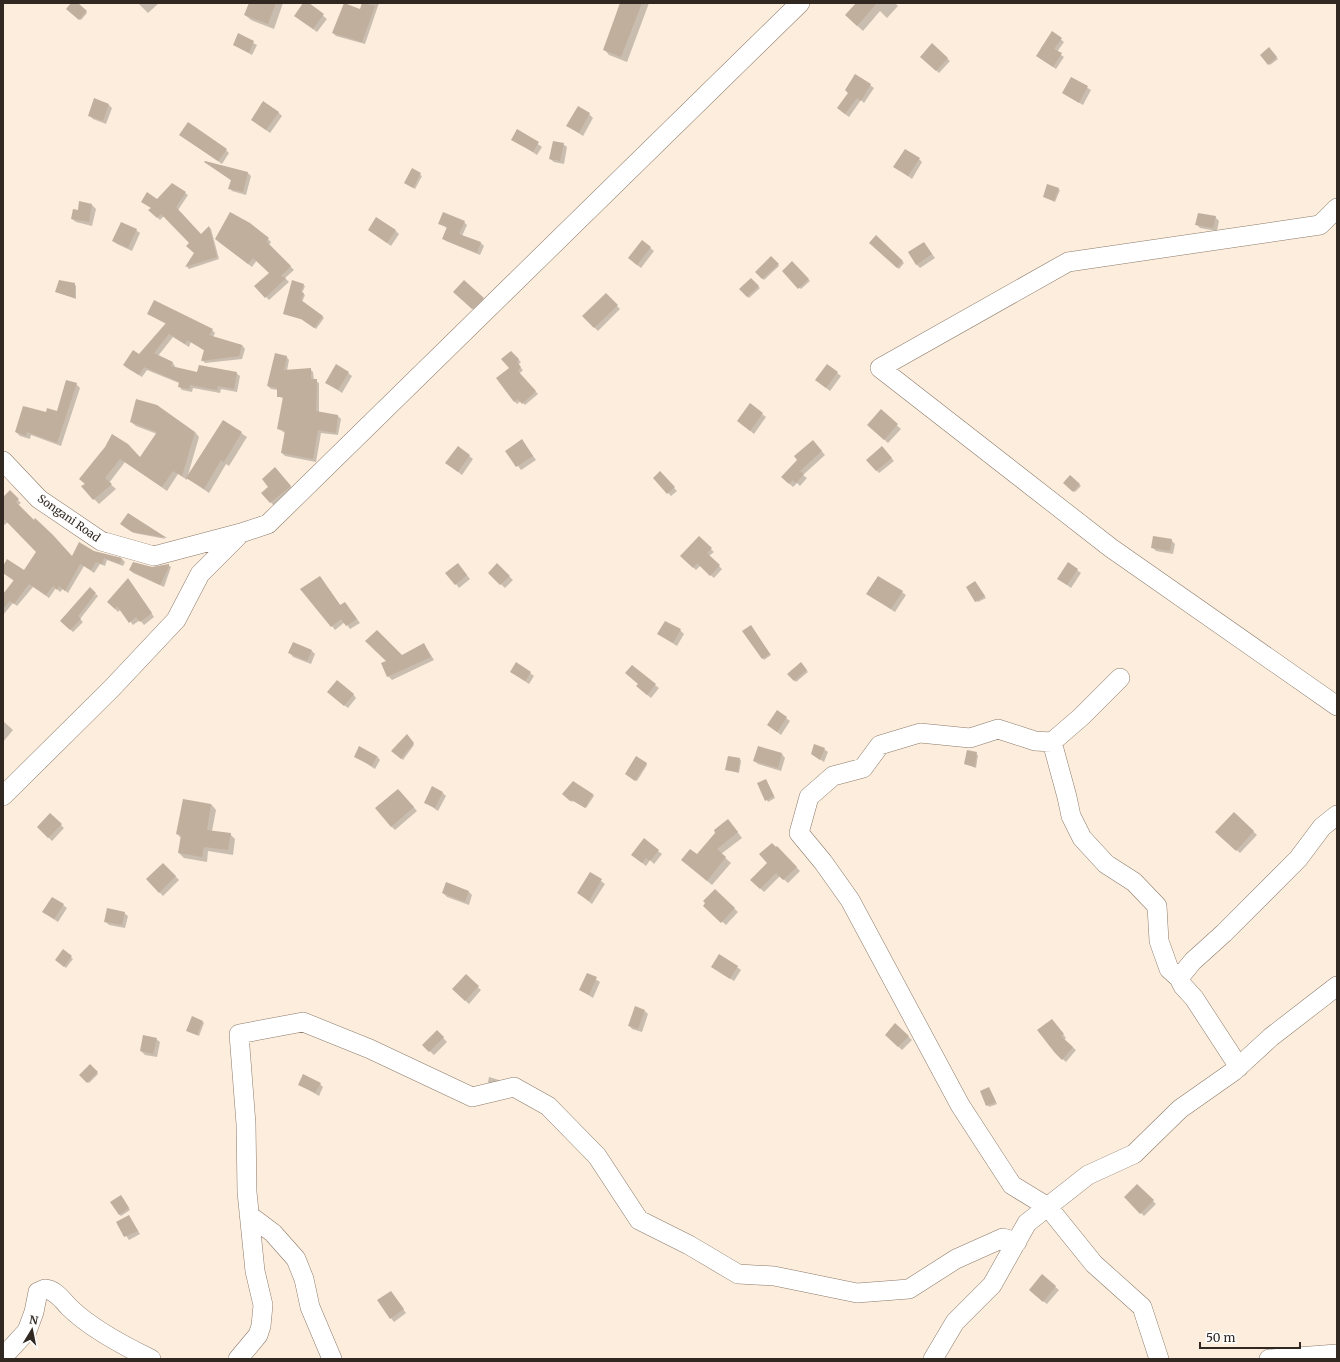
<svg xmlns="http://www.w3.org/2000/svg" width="1340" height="1362" viewBox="0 0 1340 1362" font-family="Merriweather,serif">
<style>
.shadow{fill:#0003}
.building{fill:#c1af9d}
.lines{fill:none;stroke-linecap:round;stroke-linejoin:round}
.minor-casing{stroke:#8b7a69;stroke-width:20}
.minor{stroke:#fff;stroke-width:19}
.labels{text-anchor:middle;stroke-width:3;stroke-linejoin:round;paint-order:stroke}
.street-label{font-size:11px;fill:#302821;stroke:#fdfdfd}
</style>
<rect width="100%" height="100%" fill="#fceddd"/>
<path class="shadow" d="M73,3H76L87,13L81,20L68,9Z
M138,3H159L148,13Z
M250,3H283L274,29L251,20L245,15Z
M304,3H307L327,19L317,32L299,19Z
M363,3H379L365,44L336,36L333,33L361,11Z
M622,3H649L627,62L609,55L604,49Z
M858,3H895L898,6L887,18L880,11L863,31L852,21Z
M1052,32L1064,42L1057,52L1064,57L1056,69L1040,58L1041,48Z
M239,35L257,45L252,55L234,45Z
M932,44L950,61L939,73L923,59Z
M1269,49L1278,59L1270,65L1261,55Z
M856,75L874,88L864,103L861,100L849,117L841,111Z
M1072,78L1091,90L1083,105L1063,93Z
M109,105L112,108L106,124L93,119L89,115Z
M278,112L282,116L270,133L252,120Z
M589,114L593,118L583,136L568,126Z
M518,131L542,147L537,155L513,139Z
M180,135L226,150L229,153L222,164Z
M563,144L567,147L564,164L554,162L550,159Z
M919,159L922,162L912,179L895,167Z
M205,162L248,173L251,176L246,195L232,191L230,188L232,181Z
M413,170L422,176L415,189L405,183Z
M173,185L188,195L178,210L201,235L209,227L211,229L219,259L189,269L187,267L195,253L191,243L164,216L160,220L150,210L157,200Z
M1058,189L1060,190L1055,202L1044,197Z
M80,202L92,205L96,209L92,226L76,222L72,219L79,211Z
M1215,217L1219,221L1217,231L1200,228L1196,224Z
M464,222L467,225L462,236L481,243L484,246L480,255L446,241L443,238L447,228L440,224Z
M136,230L140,233L132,251L117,244L113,241Z
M369,230L396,231L399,234L391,246Z
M876,237L904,263L899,269L871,243Z
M268,239L271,242L269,245L294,270L285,278L289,282L269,300L256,286L270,273L257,260L252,267L219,242Z
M642,241L654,251L641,268L633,262Z
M924,243L935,258L920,268L916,264Z
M771,257L779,266L764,280L756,272Z
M792,262L810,281L801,289L783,271Z
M751,279L760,288L749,298L740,289Z
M464,281L486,302L476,312L454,292Z
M74,284L76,286V299L56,292Z
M303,285L305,286L302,293L305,295L302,302L324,318L316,329L304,320L284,314Z
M606,295L620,309L598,331L583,316Z
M148,314L212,330L215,333L213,337L242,345L245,349L242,359L205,363L202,360L205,351L191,342L189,347L173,337L158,356L172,362L175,366L174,368L197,373H236L240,376L237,392L221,389L220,393L193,388L192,392L182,390L179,386V383L147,370L142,377L127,368L124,365L139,355L166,324Z
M511,352L521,362L518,365L523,370L519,374L538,394L525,405L521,401L517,404L515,402L510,368Z
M286,356L289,360L287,371L310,369L313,372L314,380L319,383V413L338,416L341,419L338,435L321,433L316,462L285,456L282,453L285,433L279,429L284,399L278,396V390L271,389L268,386Z
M348,373L352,376L342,393L326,382Z
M837,373L841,376L830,391L816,380Z
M76,384L80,388L61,446L31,435L30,439L20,436L16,432L46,413L57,412Z
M750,405L766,417L754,434L742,424Z
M881,411L901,429L888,443L872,428Z
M223,421L247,437L229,466L226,464L209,493L187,478V480L178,474L167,491L125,462L109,483L116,489L99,504L82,487L86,484L105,448L140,458L157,434L136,426L131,422L195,432L199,437L188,475Z
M522,441L536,460L521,470L507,451Z
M813,441L825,455L803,475L807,478L800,486L797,483L793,487L782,477L799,460Z
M458,447L473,459L462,475L447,463Z
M884,450L894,461L879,473L867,460Z
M278,472L293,489L274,506L263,493L270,487Z
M660,473L677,491L671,496L654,478Z
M1070,476L1081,486L1075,492L1064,483Z
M10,492L21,503L18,505L72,557L93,552L122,559L125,562L123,566L107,560L105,566L100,564L94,573L84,566L68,593L63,589L60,592L56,588L49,598L33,587L17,606L13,603L3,615V595L14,581L3,573V568L24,572L37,551L8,522L3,526V498Z
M128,515L166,539L134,533L123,526Z
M699,538L714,552L709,556L722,569L714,578L700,566L696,570L681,556Z
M1171,540L1175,544L1173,554L1156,551L1152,547Z
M134,563L156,568L168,565L171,567L164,587L133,573L130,570Z
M1069,564L1081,573L1071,588L1059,579Z
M497,565L513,580L505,588L489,573Z
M461,568L470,579L459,588L456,584Z
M320,577L341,606L345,603L360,623L350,629L345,622L335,630L332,626L302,589Z
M131,583L154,617L144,625L140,620L133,625L121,609L118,612L111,605Z
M976,583L986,598L978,602L976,601Z
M902,592L906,595L895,612L867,594Z
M96,594L98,596L80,619L83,622L73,632L61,621Z
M752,628L771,655L764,660L763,658Z
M680,630L684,634L677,646L658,634Z
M424,644L434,660L392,680L388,676Z
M312,651L315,654L311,664L293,657L290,653Z
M801,664L808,672L796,682L789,674Z
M511,672L530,673L534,676L529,684Z
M639,684L655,685L659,688L651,698L641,690Z
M353,694L356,698L348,708L332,696Z
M786,718L790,721L781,735L768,725Z
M3,721L13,730L3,742Z
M409,737L414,745L403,760L392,751Z
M824,749L828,752L824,762L812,754Z
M967,752L978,755L976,768L965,764Z
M782,754L785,758L781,771L758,764L754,761Z
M355,756H377L380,760L375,769Z
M740,759L741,761L739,773L726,770Z
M646,763L647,765L637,781L628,776Z
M766,780L775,798L768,802L758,784Z
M443,793L446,796L438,811L425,802Z
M402,794L417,811L395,830L391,826Z
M563,794H593L594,796L586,808L573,801L572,802Z
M211,804L216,810L212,831L230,834L235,839L233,855L208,851L207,862L184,858L179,853L181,838L177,834Z
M1234,813L1257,835L1240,853L1217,832Z
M50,814L64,828L52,841L38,827Z
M733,826L742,838L721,854L731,863L712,885L682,860L697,856Z
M777,847L800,871L788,883L780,876L764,892L752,880L768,863Z
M658,851L662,854L654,864L650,860L646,866L636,858Z
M163,864L179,880L163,896L147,879Z
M591,873L605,884L592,904L578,893Z
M447,884L469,892L472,895L469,905L447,897L443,893Z
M715,890L738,912L726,925L705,906Z
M63,905L67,908L58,922L43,912Z
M124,913L128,916L125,928L109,925L105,921Z
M63,951L73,959L66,968L58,961Z
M713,967H737L741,970L734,981Z
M587,974L600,982L593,998L580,990Z
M466,976L481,990L469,1004L453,989Z
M645,1011L648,1014L642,1032L632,1029L629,1025Z
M1052,1020L1066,1038L1064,1040L1076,1050L1066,1062L1059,1056Z
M203,1022L204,1023L199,1036L189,1032Z
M896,1025L912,1040L902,1050L886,1035Z
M437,1031L447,1042L434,1055L423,1045Z
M156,1039L160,1042L157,1057L145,1055L141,1051Z
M90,1065L98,1074L89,1083L80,1075Z
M489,1077L499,1080L502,1083L491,1085L488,1082Z
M299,1084H320L323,1087L319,1096Z
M989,1088L997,1104L989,1107L981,1092Z
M1137,1186L1156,1204L1144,1216L1125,1197Z
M123,1198L130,1210L121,1216L119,1214Z
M129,1216L140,1234L129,1240L117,1222Z
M1042,1276L1059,1290L1047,1304L1034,1294Z
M394,1296L406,1313L394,1322L391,1318Z"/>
<path class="building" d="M71,3H78L87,11L79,20L66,9Z
M249,3H276L268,24L244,15Z
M303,3H309L324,14L313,29L294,16Z
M344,3L360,9L362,3L375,6L362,42L332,33Z
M620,3H642L621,57L603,50Z
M856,3H877L857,26L845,15Z
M1052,31L1062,38L1054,49L1062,53L1053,67L1036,56Z
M238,33L254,41L249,53L233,45Z
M932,43L948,58L936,71L920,57Z
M1269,47L1277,57L1268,65L1260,55Z
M855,74L871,84L861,101L857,98L845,114L837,108L848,93L845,90Z
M1071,77L1088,86L1079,103L1062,93Z
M94,98L109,104L103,121L88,116Z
M263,101L279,112L266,130L251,120Z
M578,106L590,113L579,133L566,126Z
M188,122L227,149L218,161L179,135Z
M517,129L539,142L533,152L511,140Z
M553,141L564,143L560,161L549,159Z
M905,149L920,158L908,176L893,167Z
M205,161L248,172L243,192L228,189L231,180L204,162Z
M412,168L421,173L413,188L404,183Z
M172,183L186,192L176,207L201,234L209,226L217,257L185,267L194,253L186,246L189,243L161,214L157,218L148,210L151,208L141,202L147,192L157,199Z
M1047,184L1059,188L1054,201L1043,197Z
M79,201L92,204L89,222L71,219L73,209L78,210Z
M230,212L250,223L269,238L266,241L291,266L281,276L286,278L265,298L254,286L269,273L253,258L248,264L215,239Z
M443,212L465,221L459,234L481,242L477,253L442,239L447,227L438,224Z
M1198,213L1216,216L1213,228L1195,225Z
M376,217L396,230L387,243L368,230Z
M121,222L137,229L128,248L112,241Z
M876,235L903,261L897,268L869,243Z
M642,240L651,247L637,265L628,258Z
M924,242L932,254L916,265L908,252Z
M771,256L779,264L762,279L755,272Z
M792,261L809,279L798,289L782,271Z
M751,278L759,286L747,297L739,289Z
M59,280L75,283V298L55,292Z
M292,280L304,284L301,292L304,293L301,300L323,316L314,328L301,319L283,314Z
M464,280L484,298L472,309L453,292Z
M606,293L618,305L594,328L582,316Z
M154,300L213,329L209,335L242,345L239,356L201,361L204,350L187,340L185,344L169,334L154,353L173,362L171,366L197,372L199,365L237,372L234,389L218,386L217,390L190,385L189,389L178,387L179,382L144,367L139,375L123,365L133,350L139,354L166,323L147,314Z
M511,351L519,359L517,362L521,367L518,371L536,391L522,404L518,399L514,402L496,378L509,368L501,359Z
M275,353L287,356L284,370L311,368V379H317L316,411L338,415L336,433L318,430L313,459L281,453L285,431L277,429L283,397H277V388L267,386Z
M336,364L349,372L338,390L325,383Z
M827,364L838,372L826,388L815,380Z
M66,380L77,383L57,443L27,432L26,436L15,432L23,406L46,412L47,408L57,411Z
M136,399L157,405L195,432L182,476L173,471L162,487L120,459L105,478L112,484L93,500L81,486L85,484L79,479L105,447L112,434L128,444L140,457L157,432L130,422Z
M750,403L763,413L750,431L737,421Z
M881,409L898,424L884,440L867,425Z
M223,420L242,432L224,462L221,460L204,489L186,478Z
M522,439L533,456L516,467L505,451Z
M813,440L822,451L800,471L804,474L796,483L793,480L789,484L781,477L797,460L794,456Z
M458,446L470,455L458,472L445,463Z
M882,446L892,458L876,471L866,460Z
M275,467L291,486L270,503L261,493L268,487L262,479Z
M660,471L675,487L667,494L653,478Z
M1070,475L1080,484L1073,492L1063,483Z
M10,490L19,499L16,502L34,520L35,518L53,535L72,556L79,542L94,551L122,558L120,564L104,558L102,564L96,562L91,570L80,564L65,591L59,586L57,590L53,586L46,595L29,584L14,604L10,601L3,609V594L14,580L3,573V566L7,559L24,570L36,552L3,518V497Z
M128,513L167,538L132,532L120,524Z
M699,536L712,548L707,553L720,565L710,576L697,563L693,568L680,556Z
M1153,536L1172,539L1170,551L1151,548Z
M133,562L152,567L169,564V567L160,585L129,570Z
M1068,562L1078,569L1067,585L1057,579Z
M458,563L467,575L455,585L445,573Z
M497,563L510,576L500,585L488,573Z
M320,576L340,605L345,602L357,619L346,626L341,619L331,627L300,589Z
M878,576L903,591L891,609L866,594Z
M128,578L152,613L140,622L136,617L129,623L117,606L115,609L107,602Z
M975,581L985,596L975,602L966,587Z
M90,587L96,593L78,616L81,619L70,630L60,621Z
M665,621L681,629L673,643L657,634Z
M751,625L770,654L762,659L742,631Z
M377,630L402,655L424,643L431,657L387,677L381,663L386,661L365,641Z
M293,642L312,650L307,661L288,653Z
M516,662L531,672L525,681L510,672Z
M801,662L807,670L794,681L787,674Z
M632,665L656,684L647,695L636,686L638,684L625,673Z
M337,680L354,694L344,706L327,692Z
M777,710L787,717L777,732L767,725Z
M407,734L414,743L401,759L391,751Z
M814,744L825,748L820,760L811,754Z
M359,746L377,756L372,766L354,757Z
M758,746L782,753L778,768L753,761Z
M967,750L977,752L975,767L964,764Z
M636,756L647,763L635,781L625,774Z
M728,756L740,758L738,772L725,770Z
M766,779L774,796L765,801L757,783Z
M573,781L593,794L585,808L572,800L570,801L562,794Z
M432,786L443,792L435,808L424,803Z
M398,789L414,807L391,827L375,808Z
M183,799L211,804L207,830L231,833L228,850L204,847L202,857L178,853L181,835L176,834Z
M1234,812L1254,831L1236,851L1215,832Z
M50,813L62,824L48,838L37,827Z
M728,819L738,832L717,849L726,857L707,881L681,860L690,849L697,854L715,833L714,830Z
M644,838L659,850L650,861L646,858L642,863L631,855Z
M772,843L776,847L777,846L797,867L783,880L776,873L760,889L750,880L767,863L759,854Z
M163,863L176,876L159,893L146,879Z
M590,872L602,879L589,901L577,893Z
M446,882L469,891L465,902L442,893Z
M715,889L735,908L721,923L703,906L705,903L703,901Z
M52,897L64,904L54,919L42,912Z
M107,908L125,912L122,925L104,922Z
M63,949L72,956L64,967L55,960Z
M719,954L738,966L730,979L711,967Z
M587,973L597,977L589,995L579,990Z
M466,974L479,986L465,1001L452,989Z
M635,1006L645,1010L638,1029L628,1026Z
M192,1016L203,1021L197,1035L186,1031Z
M1052,1019L1064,1034L1061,1036L1073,1047L1062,1060L1055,1053L1037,1030Z
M895,1023L909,1036L898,1047L885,1035Z
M437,1030L444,1037L429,1052L422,1045Z
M143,1035L157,1038L153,1054L140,1051Z
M90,1064L98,1072L87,1083L79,1075Z
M303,1074L321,1083L315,1093L298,1085Z
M989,1087L996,1102L986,1106L980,1091Z
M1137,1184L1154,1200L1140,1214L1124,1197Z
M121,1195L129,1208L119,1215L110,1202Z
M129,1215L138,1231L124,1237L116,1222Z
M1042,1274L1056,1286L1043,1302L1029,1290Z
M391,1291L404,1309L390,1319L377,1300Z"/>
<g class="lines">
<defs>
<path id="minor" d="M1337,208L1320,225L1068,262L880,368L1111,548L1337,706
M3,461L39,499L101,541L154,556L241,533
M1120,678L1081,717L1052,742L1035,741L998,729L970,738L920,733L880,745L863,768L833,776L809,797L799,833L823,862L850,900L960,1105L1012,1185L1048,1207L1094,1264L1142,1307L1159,1359
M1052,742L1067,797L1071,816L1082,838L1106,864L1134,882L1157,906L1159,941L1169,969L1179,978L1183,986L1194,998L1239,1067
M3,796L112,688L176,620L200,574L241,533L268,524L800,3
M1179,978L1193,961L1224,933L1298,859L1322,827L1337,815
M249,1215L273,1233L296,1259L304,1279L310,1307L332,1359
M3,1357L27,1331L34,1312L38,1292L45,1289C56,1290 62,1300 69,1307C90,1328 124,1346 151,1359
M238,1359L258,1335L261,1326L263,1305L255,1271L247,1192L246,1124L239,1034L303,1022L370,1049L472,1097L514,1087L548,1106L597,1156L639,1220L689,1245L738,1274L774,1276L857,1293L909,1289L956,1259L1003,1238L1017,1242
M933,1359L955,1322L992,1285L1027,1223L1088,1175L1134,1154L1180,1109L1234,1071L1271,1037L1337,986
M1269,1359L1337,1354"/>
</defs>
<use href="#minor" class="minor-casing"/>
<use href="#minor" class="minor"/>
</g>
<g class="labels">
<g class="street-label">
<text transform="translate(69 518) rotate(35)" y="4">Songani Road</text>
</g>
</g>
<rect width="1340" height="1362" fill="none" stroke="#302821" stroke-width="8"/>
<g transform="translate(32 1330) rotate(10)" stroke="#fdfdfd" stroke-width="3" paint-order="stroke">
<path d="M0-3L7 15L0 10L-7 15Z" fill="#302821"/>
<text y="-6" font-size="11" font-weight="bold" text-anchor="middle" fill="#302821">N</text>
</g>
<path d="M1200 1342v6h100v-6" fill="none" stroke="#302821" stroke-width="2"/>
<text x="1206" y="1342" font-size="12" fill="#302821" stroke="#fdfdfd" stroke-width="3" paint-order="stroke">50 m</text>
</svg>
